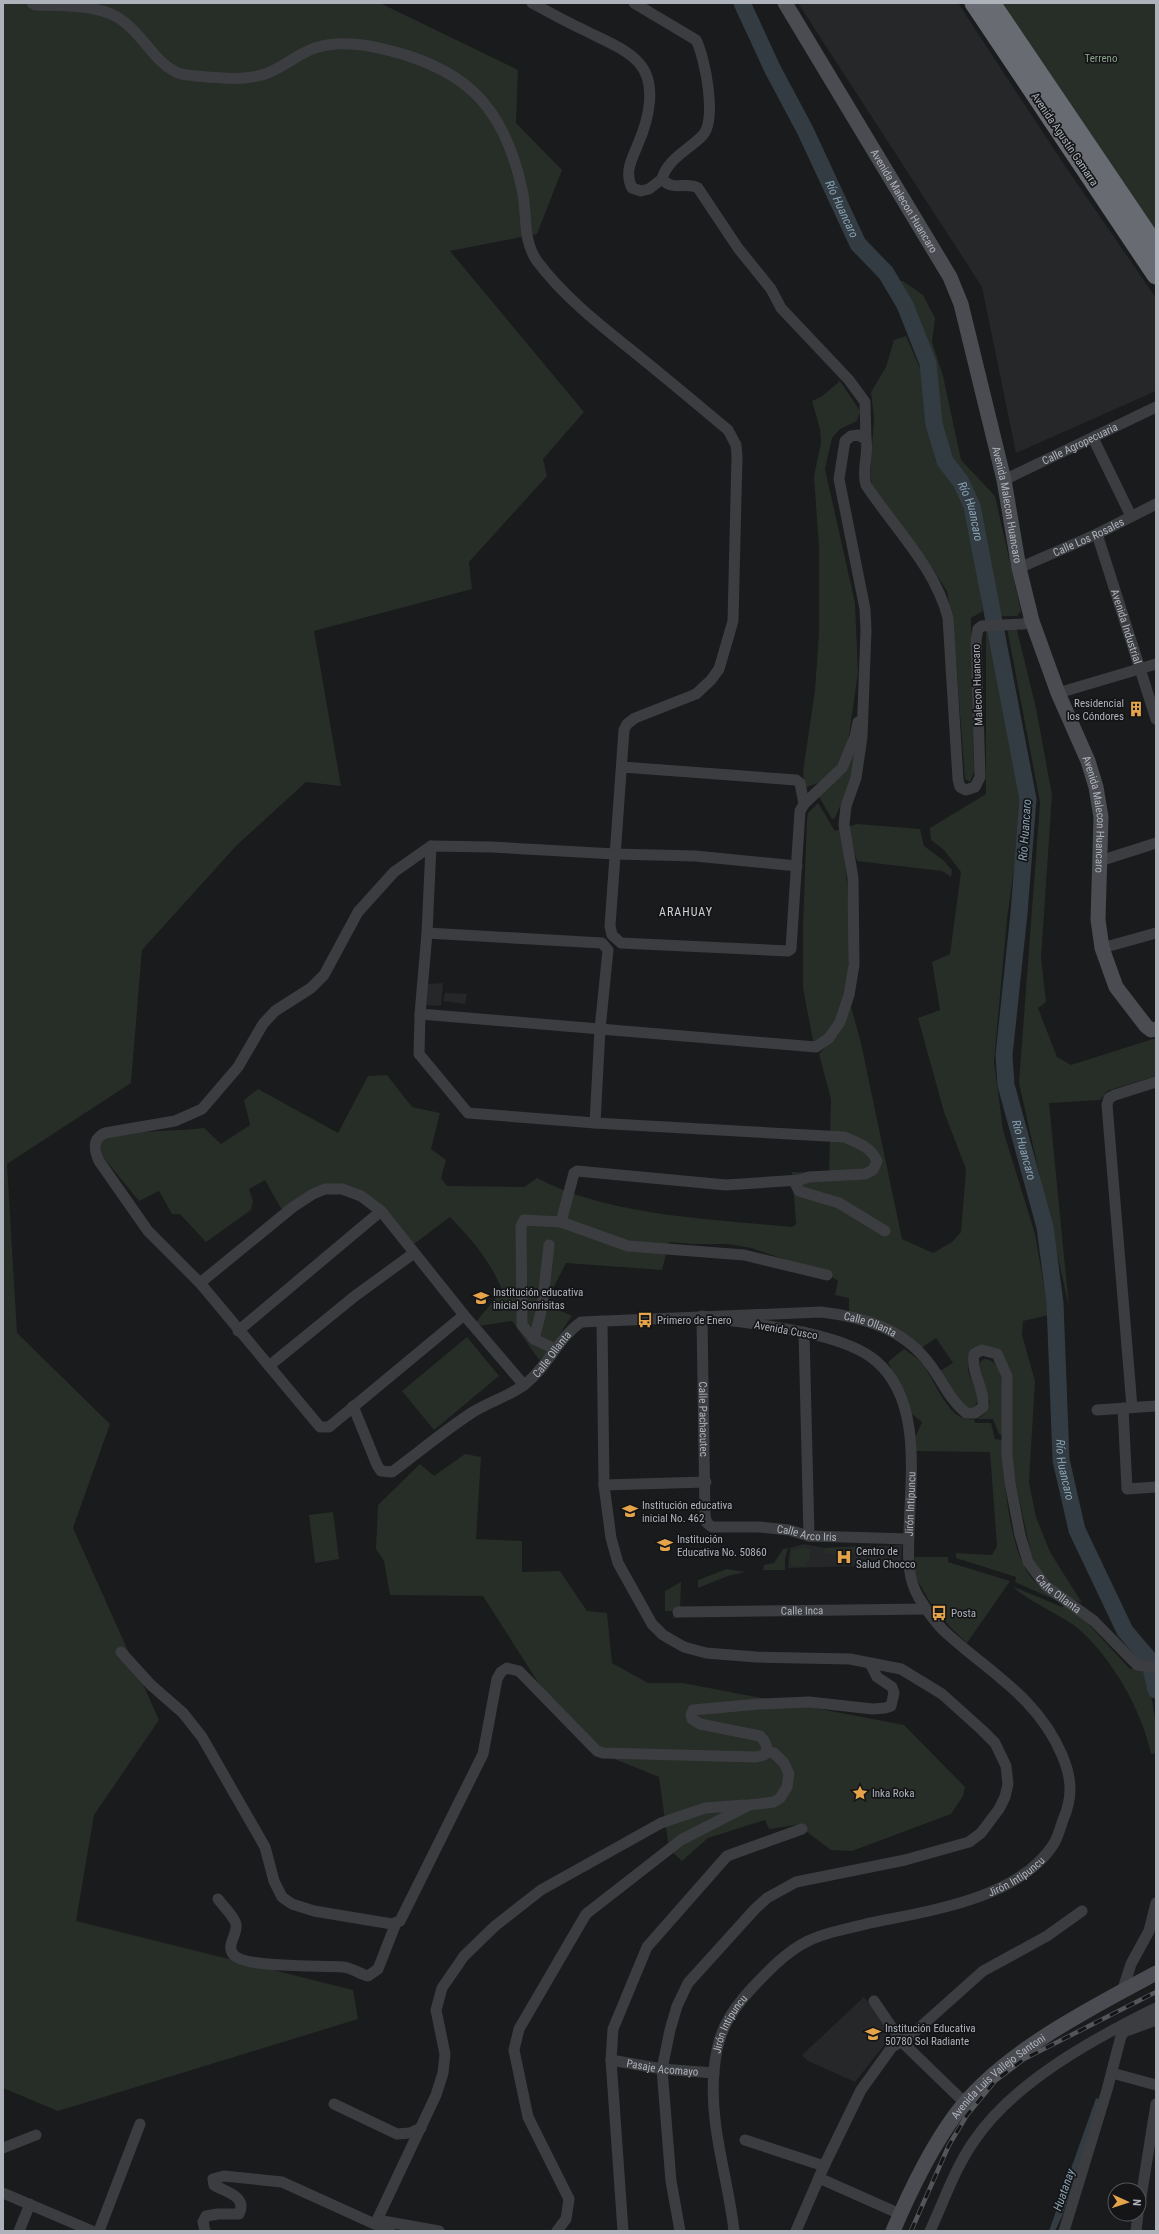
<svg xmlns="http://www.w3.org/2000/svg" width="1159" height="2234" viewBox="0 0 1159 2234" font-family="'Roboto Condensed',sans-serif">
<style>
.built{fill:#262729}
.green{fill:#262e27}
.water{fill:#333c42}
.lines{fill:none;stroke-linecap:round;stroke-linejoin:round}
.river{stroke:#333c42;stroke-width:17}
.street{stroke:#3c3d41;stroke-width:11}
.secondary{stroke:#4a4c51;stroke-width:15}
.highway{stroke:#686b72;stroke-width:19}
.rail-casing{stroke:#53555a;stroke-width:4.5}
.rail{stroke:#151517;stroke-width:3;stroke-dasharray:9;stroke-linecap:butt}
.labels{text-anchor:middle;stroke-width:3.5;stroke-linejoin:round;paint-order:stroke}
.park-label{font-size:11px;fill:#87a487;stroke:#151517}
.street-label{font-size:11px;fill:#aeb3bb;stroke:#151517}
.poi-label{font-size:11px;fill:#aeb3bb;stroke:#151517;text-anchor:start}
.water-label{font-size:12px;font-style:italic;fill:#88a2b3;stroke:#151517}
.neighbourhood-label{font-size:12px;letter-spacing:1px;fill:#cfd2d7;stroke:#151517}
</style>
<rect width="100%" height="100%" fill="#1a1b1c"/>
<path class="built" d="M798,3H958L1063,163L1156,298V391L1016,453L982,287Z
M443,983L441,1006L426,1005L428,984Z
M445,993L467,994L465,1004L443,1001Z
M804,1544L825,1548L902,1545L901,1565L788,1568L790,1548Z
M864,1997L891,2031L884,2038L885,2044L855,2082L808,2061L802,2055Z"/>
<path class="green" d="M3,3H380L518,70L516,123L562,170L537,234L450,251L584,412L543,459L547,476L469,562L472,589L314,631L341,786L306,782L236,846L142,950L131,1083L7,1164L17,1333L110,1424L73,1528L159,1720L94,1815L76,1921L353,1990L358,2019L58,2111L3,2088Z
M1002,3H1156V241Z
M894,280L903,281L923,295L935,318L932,342L943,376L961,460L995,496L1021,611L1017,616H999L976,498L950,460L939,431L929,352L910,304Z
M906,336L920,368L931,440L936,461L954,483L967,507L983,611L971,618L974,772L970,782L965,779L953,621L947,591L927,560L873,489L870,475L874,418L871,392L886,367L894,340Z
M840,381L860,411L857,421L840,429L832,438L825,469L855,603L858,673L853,707L848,743L836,767L823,781L805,788L803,772L815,690L819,633V548L814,476L821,443L820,429L812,401L821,397Z
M991,626L1021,792V817L1007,919L994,1061L1003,1130L1035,1234L1049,1315L1023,1321L1022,1335L1035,1381L1029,1482L1036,1517L1050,1552L1082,1603L1067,1597L1045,1577L1032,1559L1012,1465V1382L1009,1367L995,1350L969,1355C969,1359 968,1364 968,1368C969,1383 985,1393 974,1407L966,1408L938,1372L953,1363L936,1338L920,1349L849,1316V1298L835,1295L838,1281L827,1274L751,1248L728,1244H692L669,1242L662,1270L566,1263L545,1304L572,1316L546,1354L539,1360L512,1321L472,1327L502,1290C490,1260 472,1240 450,1217L414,1244L394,1221L344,1190L312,1194L282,1210L265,1180L249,1189L253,1201L251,1210L206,1242L180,1214H172L159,1191L139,1201L103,1157L101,1149V1140C128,1129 173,1132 204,1128L221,1144L250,1125L244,1100L258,1089L338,1133L368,1076L387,1075L412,1107L440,1113L431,1149L446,1160L441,1178L447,1186L524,1187L537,1178C609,1216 711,1219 792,1227L796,1224L792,1172L829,1173L831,1099L819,1054L836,1036L850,1003L861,1043L902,1239L933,1253L952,1242L961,1232L966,1169L944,1112L918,1018L940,1010L932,962L950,954L961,872L944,850L931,840L930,828L986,794V627Z
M1007,628L1017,630L1036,708L1052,795L1041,958L1046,1002L1038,1008L1057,1057L1071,1065L1156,1038V1076L1107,1091L1100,1100L1049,1103L1069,1307L1019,1083L1040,802Z
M856,744L858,764L835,818L832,819L818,795L845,773Z
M818,803L835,831L841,829C847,879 866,1018 814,1046L803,988V926L807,819L808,813Z
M857,824L920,829L924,846L943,860L952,870L951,877L942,871L857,861L847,827Z
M467,1337L499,1376L434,1430L402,1391Z
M904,1349C909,1353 915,1356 919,1360C935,1376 947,1424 974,1419L975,1423H991L995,1439L1002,1440C1003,1474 1009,1545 1028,1573C1036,1585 1049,1592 1060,1602L1015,1582L1016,1577L956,1558V1553L992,1555L997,1546L990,1452L916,1451L915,1438L922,1422L908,1411L905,1395L888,1362Z
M984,1359C1011,1360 1002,1416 1002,1435L999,1434L993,1419H978L985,1413L990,1403L980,1368V1362Z
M465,1454L481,1457L476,1539L522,1541V1572L560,1571L587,1611L607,1613L612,1663L648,1683H683L904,1725L965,1787L963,1796L951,1814L852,1851L831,1850L807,1832L803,1824L769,1829L765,1820L708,1838L682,1861L669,1849L659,1777L607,1756L543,1690L483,1596L390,1595L384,1561L376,1549L378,1505L420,1464L434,1476Z
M333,1512L339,1559L315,1563L309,1515Z
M864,1546L863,1553L825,1554L824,1548Z
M804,1547L810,1550V1561H806V1566H790L791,1551Z
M788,1548L785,1558V1570H763L764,1565L774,1563L783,1549Z
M915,1557H948V1562L1010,1581L967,1643L950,1627L933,1604H931L915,1576Z
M727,1569L745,1572L728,1576L698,1588V1580Z
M681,1582L680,1611L678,1612V1618H673V1611H665V1591Z
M1014,1587L1062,1607L1066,1605L1083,1618L1130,1669H1147L1156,1724V1753L1151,1754C1142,1710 1110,1654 1075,1626C1065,1618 1018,1595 1014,1587Z"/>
<path class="water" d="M1096,2098L1101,2100L1062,2216L1055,2231H1049Z"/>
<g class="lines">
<path class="river" id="s1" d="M742,3L773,70L805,130L858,244L886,273L905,305L928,363L934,424L945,461L961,482L972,506L1028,799L1019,913L1004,1055L1006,1085L1045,1227L1055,1303L1061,1460L1077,1530L1125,1631L1149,1659L1156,1690"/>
<g class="street">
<path d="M32,3L35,5C62,6 94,4 117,17C141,31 152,59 174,71C179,75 190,75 196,76C218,78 245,81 265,74C283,68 297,54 315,48C334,42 354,43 374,47C463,65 505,104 523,194C527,218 523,241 537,261C564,297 600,325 635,353C666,378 697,404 728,430L736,445L737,456L733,621L719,669L711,680L696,694L635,718L627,724L624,730L610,926L612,935L621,943L788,951L791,949L800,811L804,804L800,783L796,780L622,767"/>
<path d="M532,3C549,12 566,22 584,30C601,39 626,48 639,63C658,84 648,121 638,144C632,159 624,172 632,188L641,191L649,189L662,179"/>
<path d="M634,3L696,40C705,57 717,119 703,135C690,149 667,159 662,179C673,192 686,181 698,188L738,248L771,289L781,308L849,380L865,402L866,440"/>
<path d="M1093,438L1131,516"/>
<path id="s2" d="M1004,480L1156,407"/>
<path id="s3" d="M1097,534L1156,719"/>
<path id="s4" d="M1019,568L1097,534L1156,504"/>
<path d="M1058,693L1156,664"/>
<path d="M804,804L842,768L855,737L858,722"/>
<path d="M431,846L427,933L420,1014L419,1054L468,1113L595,1123L844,1137C858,1143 871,1147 877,1161L873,1170L865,1174L809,1177L800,1180L796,1185L799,1191L839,1203L885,1231"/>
<path d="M1100,861L1156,843"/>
<path d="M427,933L602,943L608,950L600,1029L595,1123"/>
<path d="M1102,948L1156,933"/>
<path d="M420,1014L816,1047L829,1038L840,1022L849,995L854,965L853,878L844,825L846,806L856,778L862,737L866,630L865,609L839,479L845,441L851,436L859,435L866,440C869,455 861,470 866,485C895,529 935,567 948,618L958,779L960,787L966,790L975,787L980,777L976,640L978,629L982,626L1023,624L1032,621"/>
<path d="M561,1222L628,1246L744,1255L827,1275"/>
<path d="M200,1283L293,1207L313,1194L325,1189H342L361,1196L381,1211L464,1315L329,1427H320L200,1283L148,1231L99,1161C94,1150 92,1139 105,1133L175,1121L202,1109L238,1067L263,1024L275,1011L311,988L324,975L358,912L394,872L431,846L492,847L615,854L695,856L797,866"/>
<path d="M464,1315L524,1385"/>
<path d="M602,1321L604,1485L611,1538L618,1563L652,1624L663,1635L684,1647L706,1653L756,1657L850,1659L901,1669L942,1694L982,1730L995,1743L1006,1766L1008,1784L1005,1797L999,1809L981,1833L969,1842L905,1860L796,1882L767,1898L755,1909L688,1983L677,2006L670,2030L662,2069L671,2181L680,2231"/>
<path d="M238,1331L381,1211"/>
<path d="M804,1332L809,1536"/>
<path d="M534,1339L542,1308L549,1245"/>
<path d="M555,1349L534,1339L522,1325L521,1226L524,1220L561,1222L574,1173L577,1171L726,1185L800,1180"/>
<path d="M269,1366L355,1296L414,1253"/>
<path id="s5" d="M353,1406L377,1465L381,1471L392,1472C419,1452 445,1430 473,1412C489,1402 509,1396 524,1385C548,1367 557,1339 581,1322L821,1312C864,1317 905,1329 931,1366C943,1382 950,1400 966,1413H975L983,1407C985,1388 971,1374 974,1354L982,1350L997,1354L1007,1376V1455L1010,1482L1020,1535L1028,1562L1046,1586L1094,1621L1137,1665L1156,1667"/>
<path d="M1132,1407L1107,1105L1109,1098L1115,1095L1156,1082"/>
<path d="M1123,1408L1127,1489L1156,1487"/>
<path d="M1097,1410L1156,1406"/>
<path d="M604,1485L706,1482"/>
<path id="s6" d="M678,1612L926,1609"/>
<path d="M121,1652L151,1685L183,1713L202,1737L265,1847L274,1881L282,1897L292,1904L314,1911L392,1924L400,1921L483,1754L497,1679L501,1672L507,1668L519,1671L597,1751L603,1753L756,1757L764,1755C769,1748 766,1742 760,1736L700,1724L692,1719L691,1715L693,1710L759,1704L809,1702L873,1709L885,1708L891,1706L894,1693L892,1687L877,1677L870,1663"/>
<path d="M218,1899C224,1907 234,1916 236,1924C238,1934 226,1945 233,1954C243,1969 323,1965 343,1967C353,1968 359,1974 368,1976L378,1969L396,1923"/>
<path d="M1122,1992L1131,1964L1149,1931L1156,1903"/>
<path d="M874,2001L901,2041L965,2103"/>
<path d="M1129,2030L1156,2020"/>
<path id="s7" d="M611,2060L662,2069L714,2073"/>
<path d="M1112,2073L1156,2085"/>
<path d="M334,2104L397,2134L410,2133L421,2128"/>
<path d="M745,2140L824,2166"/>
<path d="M3,2148L36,2135"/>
<path d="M819,2178L900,2214"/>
<path d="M3,2193L92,2231"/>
<path d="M1139,2210L1156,2104"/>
<path d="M377,2220L436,2095L443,2073L445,2054L436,2010L442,1988L464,1956L495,1926L541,1890L661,1823L705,1808L744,1805"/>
<path d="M377,2220L439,2231"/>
<path d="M19,2231L30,2204"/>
<path d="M99,2231L140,2124"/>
<path d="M205,2231L203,2222L206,2216L218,2214H239C248,2196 225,2192 214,2185L213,2179L224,2176L282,2182L390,2231"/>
<path d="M557,2231L566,2219L569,2199L528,2117L514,2050L519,2029L586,1914L681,1840L749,1805L774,1802L780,1798L787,1787L789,1774L784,1763L774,1753L766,1752"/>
<path d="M623,2231L611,2060L613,2029L647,1947L727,1856L802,1829"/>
<path id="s8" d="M734,2231C728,2177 709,2126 714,2071C717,2035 727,2015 752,1988C768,1971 787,1951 808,1941C826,1932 847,1929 866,1924C926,1911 1017,1900 1053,1845C1058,1838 1060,1828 1063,1820C1073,1797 1072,1778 1062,1755C1037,1696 988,1672 943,1630C934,1621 926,1609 919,1598C907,1578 908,1556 909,1533C910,1479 923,1401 876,1361C840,1330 750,1325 702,1316L705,1516L707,1523L712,1527H760L789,1530L809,1536L909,1539"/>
<path d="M796,2231L824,2166L861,2090L892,2047L909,2037L983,1971L1047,1936L1082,1911"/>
<path d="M930,2231C944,2201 955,2168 974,2141C1014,2082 1093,2039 1156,2008"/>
<path d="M1064,2231L1107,2090L1121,2036L1132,2022"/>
<path d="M1136,2231L1138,2214"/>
</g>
<g class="secondary">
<path id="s9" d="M785,3L950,277L961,304L1004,480L1019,568L1032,621L1058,693L1088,761L1096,787L1101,817L1098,920L1102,948L1116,987L1146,1026L1151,1030L1156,1029"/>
<path id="s10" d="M893,2231C910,2191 930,2149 956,2114C1001,2053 1091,2008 1156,1973"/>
</g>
<path class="highway" d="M974,3L1156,275
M991,3L1156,247"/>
<defs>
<path id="rail" d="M911,2231L949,2145L967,2115L995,2081L1024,2059L1156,1992"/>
</defs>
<use href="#rail" class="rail-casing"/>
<use href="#rail" class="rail"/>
</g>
<defs>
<symbol id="building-bare" viewBox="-9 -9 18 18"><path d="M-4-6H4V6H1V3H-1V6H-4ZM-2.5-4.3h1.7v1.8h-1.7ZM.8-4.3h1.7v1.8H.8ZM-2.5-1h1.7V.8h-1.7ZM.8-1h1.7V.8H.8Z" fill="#e5a44a" stroke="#151517" stroke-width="2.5" paint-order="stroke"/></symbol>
<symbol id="school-bare" viewBox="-9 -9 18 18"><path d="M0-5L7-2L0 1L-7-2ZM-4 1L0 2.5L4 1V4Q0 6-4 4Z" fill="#e5a44a" stroke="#151517" stroke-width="2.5" paint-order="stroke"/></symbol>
<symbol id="bus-bare" viewBox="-9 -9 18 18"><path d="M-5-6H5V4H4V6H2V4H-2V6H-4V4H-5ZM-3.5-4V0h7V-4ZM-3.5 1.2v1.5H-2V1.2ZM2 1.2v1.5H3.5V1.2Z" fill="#e5a44a" stroke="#151517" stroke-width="2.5" paint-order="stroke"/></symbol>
<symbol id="hospital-bare" viewBox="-9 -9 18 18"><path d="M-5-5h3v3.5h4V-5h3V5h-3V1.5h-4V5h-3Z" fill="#e5a44a" stroke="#151517" stroke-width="2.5" paint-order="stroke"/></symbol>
<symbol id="sight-bare" viewBox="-9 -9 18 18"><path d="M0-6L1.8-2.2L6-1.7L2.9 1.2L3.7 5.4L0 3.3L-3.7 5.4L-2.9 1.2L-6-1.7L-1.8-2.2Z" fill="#e5a44a" stroke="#151517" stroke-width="2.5" paint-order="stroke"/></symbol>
</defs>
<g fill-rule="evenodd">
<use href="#building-bare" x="1125" y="698" width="22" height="22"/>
<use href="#school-bare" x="470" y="1287" width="22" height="22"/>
<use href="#bus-bare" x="634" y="1309" width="22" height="22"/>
<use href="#school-bare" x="619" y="1500" width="22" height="22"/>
<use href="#school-bare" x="654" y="1534" width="22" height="22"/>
<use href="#hospital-bare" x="833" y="1546" width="22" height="22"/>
<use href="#bus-bare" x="928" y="1602" width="22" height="22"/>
<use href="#sight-bare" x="849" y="1782" width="22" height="22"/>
<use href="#school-bare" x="862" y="2023" width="22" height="22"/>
</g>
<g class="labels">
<g class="park-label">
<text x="1101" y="62">Terreno</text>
</g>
<g class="street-label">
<text transform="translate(1065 139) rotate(56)" y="4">Avenida Agustín Gamarra</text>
<text dy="4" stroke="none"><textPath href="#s9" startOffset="231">Avenida Malecon Huancaro</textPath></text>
<text dy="4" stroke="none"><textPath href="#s2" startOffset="84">Calle Agropecuaria</textPath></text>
<text dy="4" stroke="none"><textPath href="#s9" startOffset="555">Avenida Malecon Huancaro</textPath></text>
<text dy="4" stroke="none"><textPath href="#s4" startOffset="76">Calle Los Rosales</textPath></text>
<text dy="4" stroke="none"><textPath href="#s3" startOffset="97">Avenida Industrial</textPath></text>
<text transform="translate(977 685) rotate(-92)" y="4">Malecon Huancaro</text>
<text dy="4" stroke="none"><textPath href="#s9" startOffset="879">Avenida Malecon Huancaro</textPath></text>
<text dy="4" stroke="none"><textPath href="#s5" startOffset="617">Calle Ollanta</textPath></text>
<text transform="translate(786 1330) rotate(10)" y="4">Avenida Cusco</text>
<text dy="4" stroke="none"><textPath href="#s5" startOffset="282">Calle Ollanta</textPath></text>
<text dy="4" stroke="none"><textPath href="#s8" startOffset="1439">Calle Pachacutec</textPath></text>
<text dy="4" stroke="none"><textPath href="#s8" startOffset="1002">Jirón Intipuncu</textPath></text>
<text dy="4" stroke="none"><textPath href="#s8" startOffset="1645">Calle Arco Iris</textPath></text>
<text dy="4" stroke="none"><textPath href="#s5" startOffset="1106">Calle Ollanta</textPath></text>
<text dy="4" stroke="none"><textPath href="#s6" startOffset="124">Calle Inca</textPath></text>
<text dy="4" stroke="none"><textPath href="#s8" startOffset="548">Jirón Intipuncu</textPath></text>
<text dy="4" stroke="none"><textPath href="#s8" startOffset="212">Jirón Intipuncu</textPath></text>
<text dy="4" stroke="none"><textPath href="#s7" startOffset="52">Pasaje Acomayo</textPath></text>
<text dy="4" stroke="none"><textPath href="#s10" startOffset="190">Avenida Luis Vallejo Santoni</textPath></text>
</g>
<g class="poi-label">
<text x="1124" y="707" text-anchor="end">Residencial<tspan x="1124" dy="13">los Cóndores</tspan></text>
<text x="493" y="1296">Institución educativa<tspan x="493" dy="13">inicial Sonrisitas</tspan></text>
<text x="657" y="1324">Primero de Enero</text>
<text x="642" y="1509">Institución educativa<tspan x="642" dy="13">inicial No. 462</tspan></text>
<text x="677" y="1543">Institución<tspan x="677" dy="13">Educativa No. 50860</tspan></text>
<text x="856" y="1555">Centro de<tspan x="856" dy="13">Salud Chocco</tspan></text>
<text x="951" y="1617">Posta</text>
<text x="872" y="1797">Inka Roka</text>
<text x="885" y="2032">Institución Educativa<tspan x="885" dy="13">50780 Sol Radiante</tspan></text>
</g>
<g class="water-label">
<text dy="4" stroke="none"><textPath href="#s1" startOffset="229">Río Huancaro</textPath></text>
<text dy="4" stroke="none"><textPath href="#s1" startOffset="565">Río Huancaro</textPath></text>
<text transform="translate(1025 830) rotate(-86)" y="4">Río Huancaro</text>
<text dy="4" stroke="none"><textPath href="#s1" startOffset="1213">Río Huancaro</textPath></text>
<text dy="4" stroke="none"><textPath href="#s1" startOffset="1537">Río Huancaro</textPath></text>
<text transform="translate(1064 2190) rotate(-71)" y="4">Huatanay</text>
</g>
<g class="neighbourhood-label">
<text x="686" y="916">ARAHUAY</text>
</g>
</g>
<rect width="1159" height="2234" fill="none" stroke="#aeb3bb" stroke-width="8"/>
<g transform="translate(1127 2202) rotate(93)"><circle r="19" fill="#151517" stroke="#525459"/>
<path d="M0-3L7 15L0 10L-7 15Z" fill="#e5a44a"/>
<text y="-6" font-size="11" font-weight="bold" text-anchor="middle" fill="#aeb3bb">N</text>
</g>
</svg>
